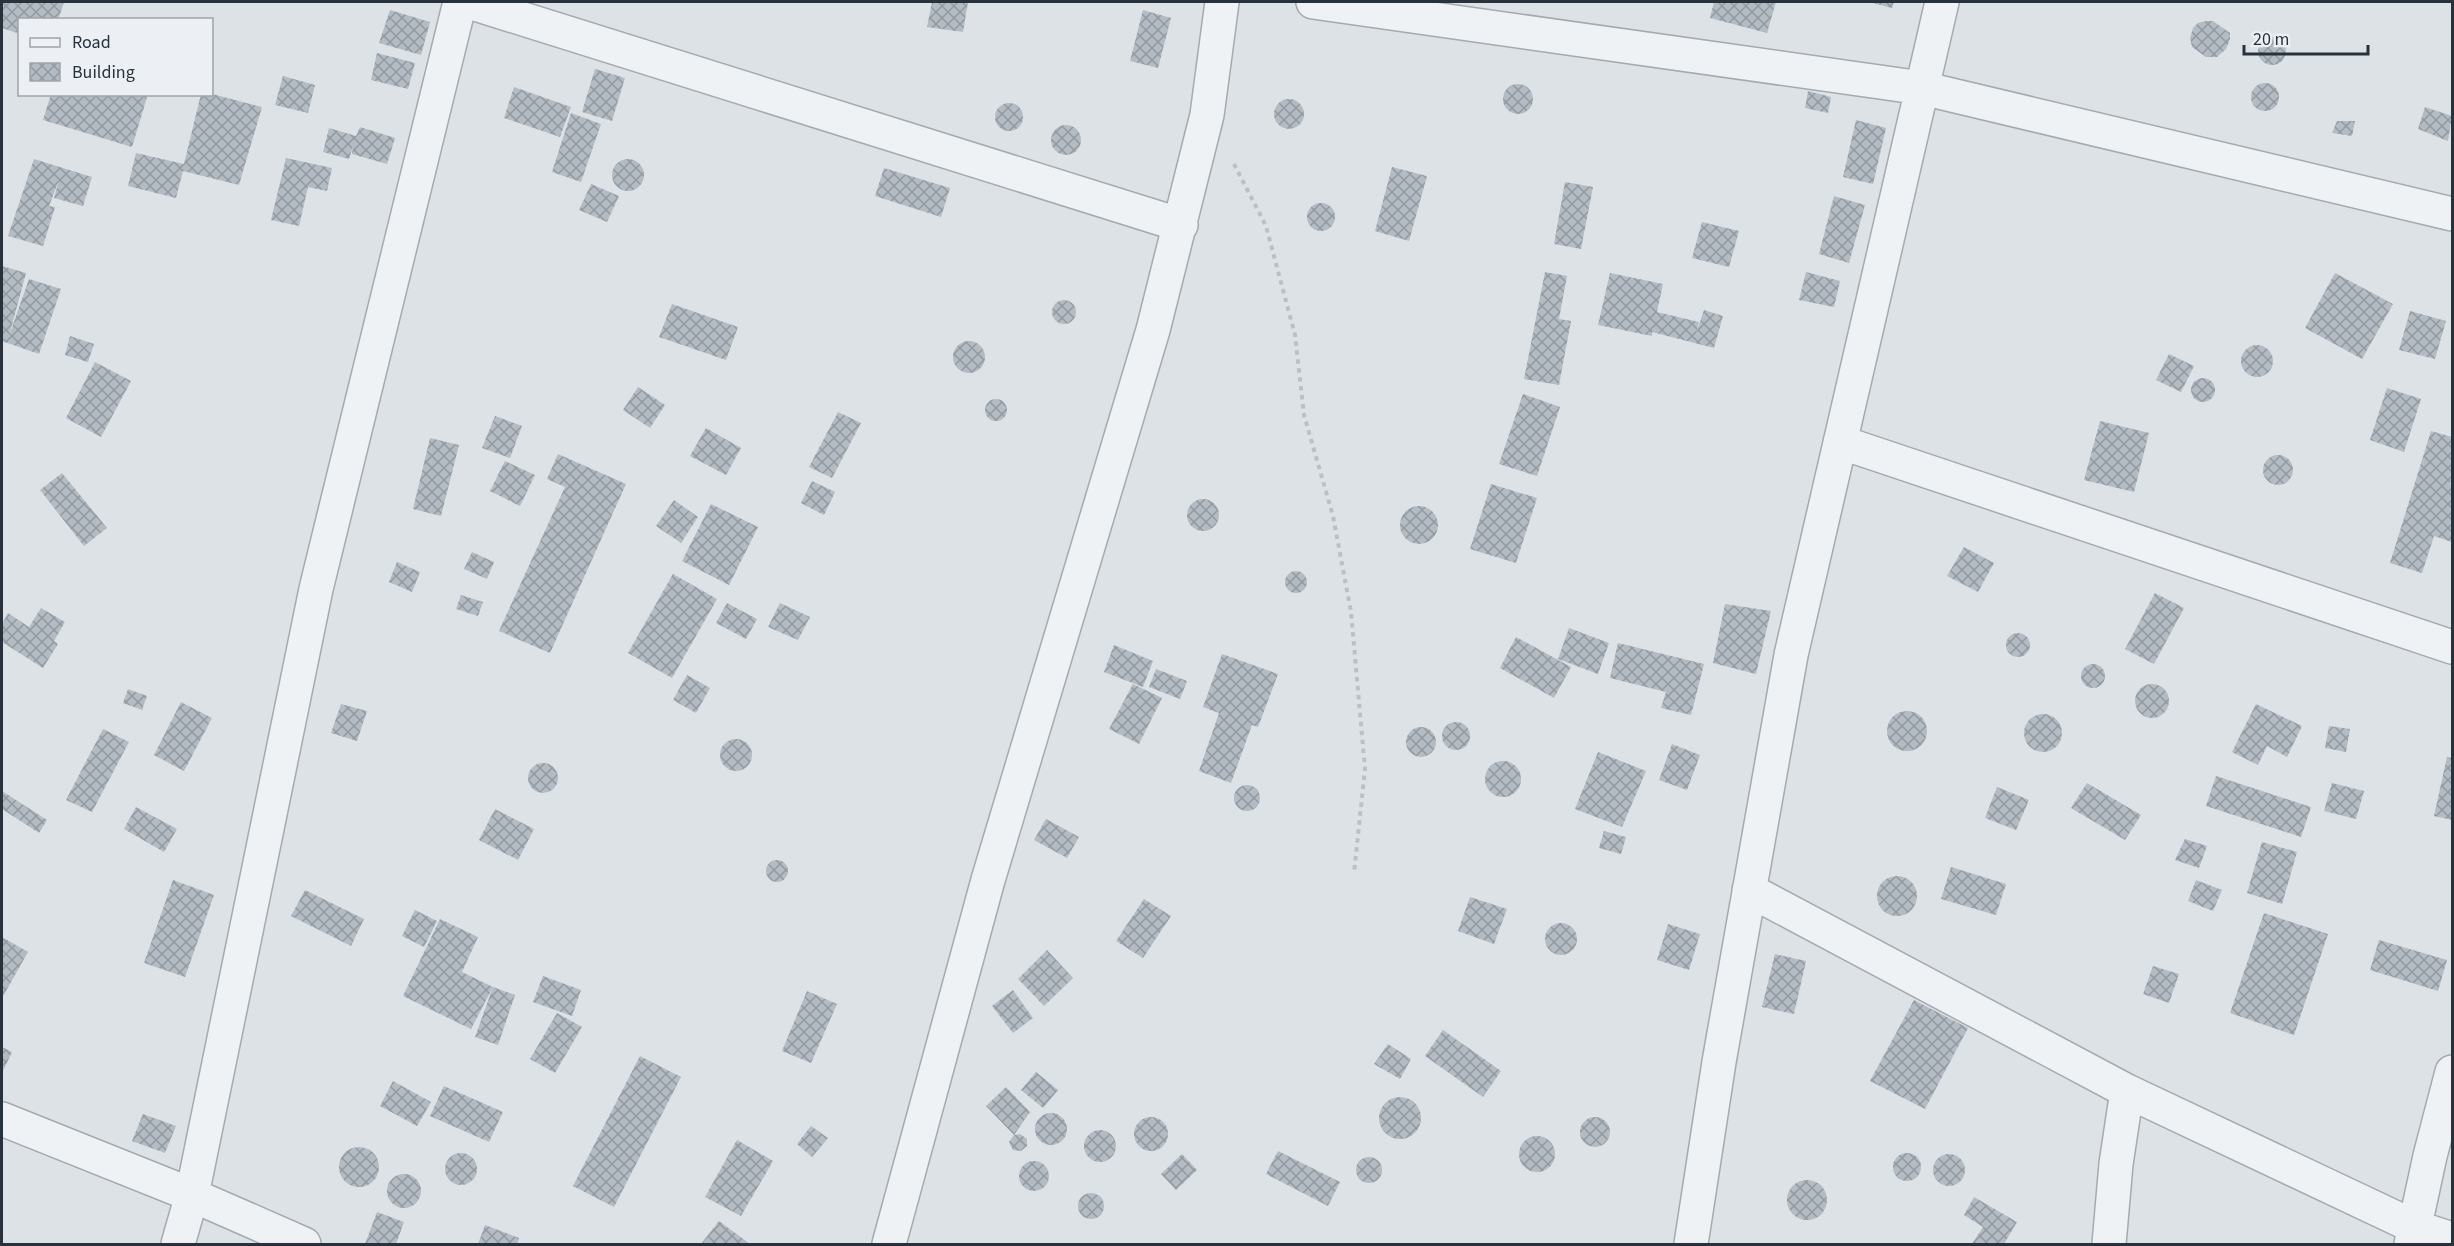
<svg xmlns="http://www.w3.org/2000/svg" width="2454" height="1246" viewBox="0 0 2454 1246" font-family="'Source Sans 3',sans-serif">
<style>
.building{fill:url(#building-cross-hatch)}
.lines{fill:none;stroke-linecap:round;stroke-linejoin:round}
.street-casing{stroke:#a3aab0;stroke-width:36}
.path{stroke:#bbc0c5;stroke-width:4;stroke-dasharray:4.5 4.5;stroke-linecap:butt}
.street{stroke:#eff2f5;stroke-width:33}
</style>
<defs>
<pattern id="building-cross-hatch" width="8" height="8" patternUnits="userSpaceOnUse" patternTransform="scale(1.5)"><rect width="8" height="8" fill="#b4bcc3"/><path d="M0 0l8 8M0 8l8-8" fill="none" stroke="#9299a0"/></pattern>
</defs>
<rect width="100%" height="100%" fill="#dde2e6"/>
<path class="building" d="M2,2H64L58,20H20V34L2,28Z
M932,2H968L963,32L927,27Z
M1714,2H1776L1767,33L1710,18Z
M1869,2H1894L1892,8Z
M390,10L430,22L421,55L379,43Z
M1143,10L1171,18L1158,68L1130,61Z
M2206,21H2213L2230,33V39L2226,49L2217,57H2206L2192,47L2190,38L2193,28L2198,23Z
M2258 51a14 14 0 1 1 28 0a14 14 0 1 1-28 0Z
M377,53L415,63L408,89L371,80Z
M595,69L625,78L612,121L582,112Z
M283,76L315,85L308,113L275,105Z
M2251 97a14 14 0 1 1 28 0a14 14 0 1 1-28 0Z
M1503 99a15 15 0 1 1 30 0a15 15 0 1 1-30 0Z
M514,87L571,107L560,137L504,118Z
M1808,91L1831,97L1828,113L1805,108Z
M51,94H148L132,147L43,120Z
M201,94H212L262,107L239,185L183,171L176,198L128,186L136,153L184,164Z
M1274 114a15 15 0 1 1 30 0a15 15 0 1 1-30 0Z
M995 117a14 14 0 1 1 28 0a14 14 0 1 1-28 0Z
M2425,107L2452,116L2448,141L2418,129Z
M571,113L601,124L581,182L552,172Z
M1856,120L1886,128L1873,184L1843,177Z
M2337,121H2355L2352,136L2332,133Z
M1051 140a15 15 0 1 1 30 0a15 15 0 1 1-30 0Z
M360,127L395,138L387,164L352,154L353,146L349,159L323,152L329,128L356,136Z
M286,158L332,168L327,191L308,187L299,226L271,220Z
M34,159L92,177L83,206L54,198L59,180L49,206L55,207L43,246L8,236Z
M612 175a16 16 0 1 1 32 0a16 16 0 1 1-32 0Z
M1392,167L1427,176L1409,241L1375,231Z
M884,168L950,188L941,217L875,196Z
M1565,182L1593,187L1581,249L1554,244Z
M591,184L619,196L607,222L579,210Z
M1834,196L1865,205L1849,263L1819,254Z
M1307 217a14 14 0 1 1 28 0a14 14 0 1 1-28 0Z
M1702,222L1739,231L1729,267L1692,258Z
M2,266L26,273L9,336L29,279L61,289L39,354L2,341Z
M1545,272L1567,276L1559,319L1571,321L1559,385L1524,379Z
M1806,272L1840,281L1834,307L1799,300Z
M1610,273L1663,284L1657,312L1699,322L1696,334L1704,310L1723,316L1714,348L1652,332V336L1598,325Z
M2335,273L2393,304L2362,359L2305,328Z
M1052 312a12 12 0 1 1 24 0a12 12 0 1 1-24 0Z
M672,304L738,327L726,360L659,337Z
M2410,311L2446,321L2435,359L2399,350Z
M70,336L94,344L88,362L65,355Z
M953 357a16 16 0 1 1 32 0a16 16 0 1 1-32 0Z
M2241 361a16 16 0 1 1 32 0a16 16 0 1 1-32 0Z
M2169,354L2194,366L2181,392L2156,380Z
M95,362L131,381L101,437L66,418Z
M2191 390a12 12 0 1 1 24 0a12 12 0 1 1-24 0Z
M638,387L665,405L650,428L623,410Z
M2387,388L2421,399L2404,452L2370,440Z
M1523,394L1560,407L1537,476L1499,464Z
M985 410a11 11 0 1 1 22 0a11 11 0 1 1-22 0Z
M838,412L861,423L832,478L809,467Z
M495,416L522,426L510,458L482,448Z
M2100,421L2149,433L2134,492L2084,480Z
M706,428L741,448L726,475L690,456Z
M2431,431L2452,437V477L2450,484L2452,485V542L2434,536L2422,573L2390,563Z
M430,438L459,445L441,516L413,509Z
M558,454L626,484L550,653L499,631L565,487L547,479Z
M2263 470a15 15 0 1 1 30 0a15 15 0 1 1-30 0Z
M505,461L535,475L520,506L490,491Z
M62,473L107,528L84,546L40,490Z
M812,481L835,492L824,515L801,503Z
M1491,484L1537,498L1516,563L1470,549Z
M1187 515a16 16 0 1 1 32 0a16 16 0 1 1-32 0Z
M674,500L698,517L681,543L656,526Z
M711,504L758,527L729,585L682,561Z
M1400 525a19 19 0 1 1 38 0a19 19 0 1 1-38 0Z
M1964,547L1994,563L1978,592L1947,576Z
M472,552L494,562L487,579L464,569Z
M397,562L420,572L412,592L389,582Z
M1285 582a11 11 0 1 1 22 0a11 11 0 1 1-22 0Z
M673,574L717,599L672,678L628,653Z
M2155,593L2184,608L2154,664L2125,649Z
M461,595L483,602L478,616L456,609Z
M727,603L757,619L746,639L716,623Z
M780,603L810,617L798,640L768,627Z
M1725,604L1771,611L1756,674L1713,663Z
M41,608L65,622L54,641L58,644L43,668L2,642V624L8,613L29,627Z
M1569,628L1609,643L1598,674L1558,659Z
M2006 645a12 12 0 1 1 24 0a12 12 0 1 1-24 0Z
M1516,637L1571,667L1554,698L1500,668Z
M1618,643L1704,664L1691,715L1661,708L1666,692L1610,678Z
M1114,645L1153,661L1143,687L1104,672Z
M1222,654L1278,674L1258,727L1252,725L1231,783L1199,771L1219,713L1203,707Z
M2081 676a12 12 0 1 1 24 0a12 12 0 1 1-24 0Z
M1156,669L1187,681L1180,699L1149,687Z
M687,675L710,688L696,713L673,700Z
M2135 701a17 17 0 1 1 34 0a17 17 0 1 1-34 0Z
M1133,684L1162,698L1139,744L1109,729Z
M128,689L147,696L142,710L123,703Z
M181,702L212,718L184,771L154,755Z
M341,704L367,711L357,741L331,733Z
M2256,704L2302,726L2287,757L2267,746L2258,765L2232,752Z
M1887 731a20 20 0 1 1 40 0a20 20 0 1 1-40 0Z
M2024 733a19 19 0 1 1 38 0a19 19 0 1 1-38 0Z
M1442 736a14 14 0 1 1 28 0a14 14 0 1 1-28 0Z
M2329,726L2350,729L2346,752L2325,748Z
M1406 742a15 15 0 1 1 30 0a15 15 0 1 1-30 0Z
M103,729L129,742L92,812L66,800Z
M720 755a16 16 0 1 1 32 0a16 16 0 1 1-32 0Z
M1672,744L1700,755L1687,790L1659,780Z
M1598,752L1646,771L1622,827L1575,809Z
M2447,757L2452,758V820L2434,816Z
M1485 779a18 18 0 1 1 36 0a18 18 0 1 1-36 0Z
M528 778a15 15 0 1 1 30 0a15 15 0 1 1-30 0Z
M2216,776L2311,807L2301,837L2206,806Z
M2087,783L2141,815L2125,840L2071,808Z
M2332,783L2364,791L2356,819L2324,811Z
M1234 798a13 13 0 1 1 26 0a13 13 0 1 1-26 0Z
M1997,787L2029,800L2016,830L1985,818Z
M2,791L47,820L39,833L2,809Z
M136,807L177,829L164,852L124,829Z
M495,809L534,829L518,860L479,840Z
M1046,819L1079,837L1067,858L1034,840Z
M1604,831L1626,837L1621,854L1599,848Z
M2185,839L2207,846L2199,868L2175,860Z
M2262,842L2297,852L2282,904L2247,893Z
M766 871a11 11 0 1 1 22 0a11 11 0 1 1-22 0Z
M1951,867L2006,884L1996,915L1941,899Z
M1877 896a20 20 0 1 1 40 0a20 20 0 1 1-40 0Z
M173,880L214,895L185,977L144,963Z
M2196,880L2222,890L2213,911L2188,901Z
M305,890L364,919L351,946L291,916Z
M1470,897L1507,909L1494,944L1458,931Z
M1144,899L1171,916L1143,958L1116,941Z
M415,910L437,921L424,947L402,936Z
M2264,913L2328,934L2294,1035L2230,1013Z
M440,919L478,937L462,972L493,987L471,1029L403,996Z
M1545 939a16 16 0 1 1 32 0a16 16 0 1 1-32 0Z
M1668,924L1700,934L1689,970L1657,960Z
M2,937L28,952L2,998Z
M2379,940L2447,960L2438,991L2370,970Z
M1047,950L1073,978L1044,1006L1018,979Z
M1775,954L1806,961L1794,1014L1762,1007Z
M2153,966L2179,974L2169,1003L2143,994Z
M543,976L581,990L572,1016L533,1002Z
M493,987L515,995L498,1045L475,1037Z
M1013,990L1033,1018L1013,1033L992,1006Z
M807,991L837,1004L811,1063L782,1051Z
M1914,1000L1968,1028L1925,1109L1870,1081Z
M557,1013L582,1027L555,1073L530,1059Z
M1443,1030L1501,1071L1483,1097L1425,1056Z
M1388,1044L1411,1059L1400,1079L1374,1064Z
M2,1047L12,1052L2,1073Z
M640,1056L681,1077L614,1207L573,1186Z
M1036,1072L1058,1090L1043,1108L1021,1090Z
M393,1081L431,1102L417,1126L380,1106Z
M444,1086L503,1112L489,1142L430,1116Z
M1006,1087L1030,1112L1014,1135L1020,1134L1027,1139V1146L1021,1151L1013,1150L1009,1142L1014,1135L986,1106Z
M1379 1118a21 21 0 1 1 42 0a21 21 0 1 1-42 0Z
M1035 1129a16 16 0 1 1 32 0a16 16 0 1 1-32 0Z
M143,1114L176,1126L165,1153L132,1141Z
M1580 1132a15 15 0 1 1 30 0a15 15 0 1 1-30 0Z
M1134 1134a17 17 0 1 1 34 0a17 17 0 1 1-34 0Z
M811,1126L828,1138L812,1157L797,1144Z
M1084 1146a16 16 0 1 1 32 0a16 16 0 1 1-32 0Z
M1519 1154a18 18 0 1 1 36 0a18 18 0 1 1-36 0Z
M737,1140L773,1161L741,1216L705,1197Z
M339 1167a20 20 0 1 1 40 0a20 20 0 1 1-40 0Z
M1278,1151L1340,1182L1328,1206L1266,1174Z
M1893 1167a14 14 0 1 1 28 0a14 14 0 1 1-28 0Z
M445 1169a16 16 0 1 1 32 0a16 16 0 1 1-32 0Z
M1933 1170a16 16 0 1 1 32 0a16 16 0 1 1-32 0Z
M1182,1154L1197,1170L1176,1190L1161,1174Z
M1356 1170a13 13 0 1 1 26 0a13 13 0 1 1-26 0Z
M1019 1176a15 15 0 1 1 30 0a15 15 0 1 1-30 0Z
M387 1191a17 17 0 1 1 34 0a17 17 0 1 1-34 0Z
M1787 1200a20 20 0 1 1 40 0a20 20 0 1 1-40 0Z
M1078 1206a13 13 0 1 1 26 0a13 13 0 1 1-26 0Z
M1974,1197L2017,1222L2004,1244H1972L1983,1227L1964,1215Z
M377,1212L404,1222L396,1244H365Z
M719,1221L750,1244H701Z
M485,1225L519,1238L517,1244H478Z"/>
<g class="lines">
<defs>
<path id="street" d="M469,2L1181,225
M1313,2L1922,88L2452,214
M1840,442L2452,647
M1749,890L2127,1091L2415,1227L2452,1239
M2,1119L192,1195L304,1244
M178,1244L192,1195L316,589L460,2
M889,1244L988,880L1153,330L1207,115L1222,2
M1691,1244L1719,1062L1791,655L1942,2
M2109,1244L2116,1164L2127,1091
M2411,1244L2430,1156L2452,1072"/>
</defs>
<use href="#street" class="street-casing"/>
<path class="path" d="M1234,164L1266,226L1295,335L1304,415L1333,516L1351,612L1365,769L1354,873"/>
<use href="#street" class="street"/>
</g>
<rect width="2454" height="1246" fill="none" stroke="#27323c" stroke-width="6"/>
<rect x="18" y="18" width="195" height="78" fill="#ecf0f4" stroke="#9da4aa" stroke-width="1.5"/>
<rect x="30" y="38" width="30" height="9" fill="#eff2f5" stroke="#9da4aa" stroke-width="1.5"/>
<text x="72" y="48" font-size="18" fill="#27323c">Road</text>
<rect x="30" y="63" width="30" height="18" fill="url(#building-cross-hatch)" stroke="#9da4aa" stroke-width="1.5"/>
<text x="72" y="78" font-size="18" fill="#27323c">Building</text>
<path d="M2244 45v9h124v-9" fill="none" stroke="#27323c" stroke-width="3"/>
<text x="2253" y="45" font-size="18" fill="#27323c" stroke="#ecf0f4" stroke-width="4.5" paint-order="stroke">20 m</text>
</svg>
